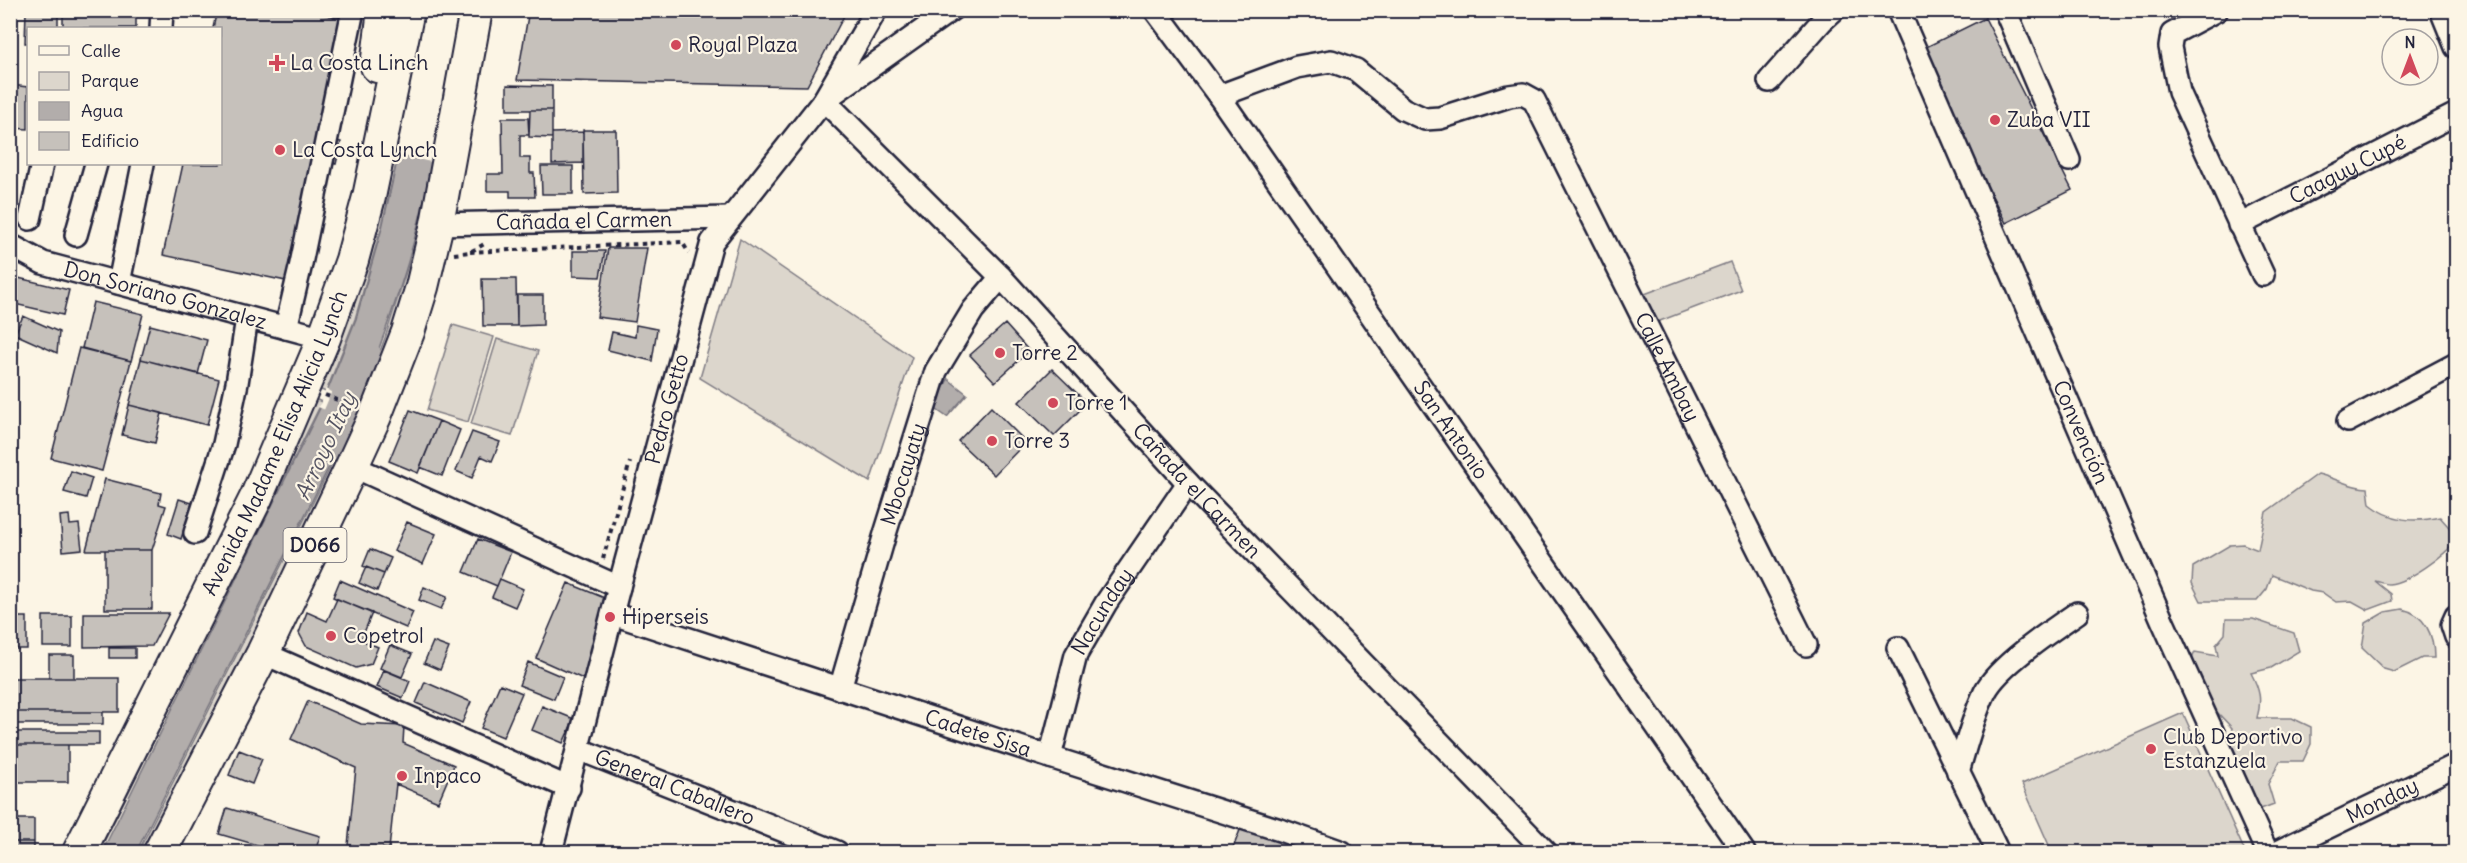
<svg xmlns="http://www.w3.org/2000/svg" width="2467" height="863" viewBox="0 0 2467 863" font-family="Delius,sans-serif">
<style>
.green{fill:#dcd6cc;stroke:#7f7c84;stroke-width:1.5}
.water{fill:#b2adab;stroke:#78757e;stroke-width:1.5}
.pier{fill:#fcf5e5}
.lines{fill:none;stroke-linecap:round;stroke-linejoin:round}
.river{stroke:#b2adab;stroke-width:34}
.building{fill:#c6c1bb;stroke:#22223b;stroke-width:1.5}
.minor-casing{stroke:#22223b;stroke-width:26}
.highway-casing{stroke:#22223b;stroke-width:36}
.path{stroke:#22223b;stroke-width:4;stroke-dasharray:4.5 4.5;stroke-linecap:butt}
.minor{stroke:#fcf5e5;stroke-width:21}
.highway{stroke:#fcf5e5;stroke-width:32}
.poi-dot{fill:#d1495b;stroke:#fcf5e5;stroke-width:2}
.labels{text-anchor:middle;stroke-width:4.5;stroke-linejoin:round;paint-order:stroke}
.shield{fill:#fcf5e5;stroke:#63616e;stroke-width:1.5}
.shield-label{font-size:20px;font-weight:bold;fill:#22223b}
.poi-label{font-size:21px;fill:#22223b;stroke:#fcf5e5;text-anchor:start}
.street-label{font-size:21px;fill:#22223b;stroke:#fcf5e5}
.water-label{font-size:22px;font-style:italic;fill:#545362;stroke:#fcf5e5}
</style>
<rect width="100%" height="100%" fill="#fcf5e5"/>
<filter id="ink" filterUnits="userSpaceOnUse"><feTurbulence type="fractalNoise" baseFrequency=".0167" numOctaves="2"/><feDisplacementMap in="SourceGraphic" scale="12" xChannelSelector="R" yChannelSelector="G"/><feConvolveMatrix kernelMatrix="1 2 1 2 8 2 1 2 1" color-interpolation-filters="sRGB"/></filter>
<g filter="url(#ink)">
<path class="green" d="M419,11H427C415,86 397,160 380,234L369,232Z
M368,235L379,236L355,319L326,392L316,388Z
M740,239L912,357L870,482L700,378Z
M415,243L422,244L366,408L359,406L385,338Z
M1730,262L1741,290L1652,324L1642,295Z
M453,325L494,337L468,422L427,410Z
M497,339L538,351L512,436L471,424Z
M312,398L322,402L99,852H92Z
M354,420L360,422L150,852H138Z
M2318,474C2336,478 2350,488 2368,488L2370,504C2391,521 2414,523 2440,517L2456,535V541C2444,556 2409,582 2389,584C2385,584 2380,582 2375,581L2391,594L2392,601L2368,610L2352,601L2336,602L2323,593L2311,591L2272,575L2267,589L2257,601H2201L2192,583L2193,567L2230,545L2243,544L2258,550L2266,512Z
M2402,609C2425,614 2434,635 2434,658H2422L2394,672L2384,669L2362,648L2366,623L2385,612Z
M2226,619H2253L2294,633L2299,651L2271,668L2251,673C2260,690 2262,700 2257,718H2292L2311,727V744L2303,761H2280L2268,784L2274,804L2258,810L2229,745L2232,728L2184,677L2195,652L2218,656L2216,645L2225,634Z
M2183,713L2245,852H2052L2022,784Z"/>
<path class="water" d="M461,11C445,94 432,180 408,262C394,310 376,357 358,405L351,402L348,410L355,414L351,423L136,852H102L323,402L347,411L350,402L327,392L356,319L382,228L420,59Z
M948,379L967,394L947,417L934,408Z"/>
<path class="pier" d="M426,10H464L435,163L396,154Z
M325,389L362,404L359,408L353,406L351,409L358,413L355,422L318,407L323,399L345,407L347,403L325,395Z"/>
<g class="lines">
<path class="river" d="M325,451L365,357"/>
</g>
<path class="building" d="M63,10H136V28H63Z
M217,10H305L343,19L317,136L341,142L336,164L313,159L286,281L163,255L183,164H220V28H213Z
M529,10H847L807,86L517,80Z
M26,11L58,12V28H28V43H25Z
M1985,18L2072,190L2006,223L1918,51Z
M10,85L28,87V129L10,128Z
M507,85L552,86V110H507Z
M530,110H552V138L529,137Z
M502,118H528L529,135H520V158H530V173H534L535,197H510V191H487V174H503Z
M583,130H616L617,193L584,194Z
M583,132V163L552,164V133Z
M541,166H573V194H542Z
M608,248H647L635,322L597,317Z
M573,251H605L600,277L573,276Z
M10,276L69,290L63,315L10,303Z
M482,279H516L517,326H483Z
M517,295H543V325L517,326Z
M93,302L143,314L131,361L82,348Z
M23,316L59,332L57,353L15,334Z
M1005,324L1029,351L995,382L970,355Z
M150,325L207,340L198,374L141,359Z
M636,325L657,329L652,361L608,350L612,332L635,337Z
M79,348L131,361L102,471L51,458Z
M141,359L219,379L207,425L129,405Z
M1052,369L1087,403L1054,436L1019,402Z
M129,405L162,413L155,443L122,435Z
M991,407L1026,442L994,475L958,441Z
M410,410L439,421L418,473L389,461Z
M439,421L460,430L442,476L420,467Z
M472,432L500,442L492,461L481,456L472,478L456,471Z
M71,471L92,478L86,498L64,492Z
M105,479L161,493L159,504L166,506L152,550H86Z
M179,499L192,503L181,539L168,534Z
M69,515L70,525L79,524L82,549L63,551L60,516Z
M407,522L436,534L423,564L394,551Z
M478,539L511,552L497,586L464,572Z
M370,549L391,558L384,574L363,566Z
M105,550H152V609H105Z
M366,567L384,574L377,591L359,583Z
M500,579L523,589L515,607L492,597Z
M340,580L413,612L406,628L333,597Z
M568,583L607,599L583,679L536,658Z
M424,587L447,597L441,609L419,600Z
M337,599L372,613L361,640L378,647L371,664L356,668L306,646L299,633L307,612L327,621Z
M84,613H169L152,646L84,647Z
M43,616H72V647H43Z
M10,617H27V649H10Z
M433,642L449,648L440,670L424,663Z
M390,645L412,654L402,677L380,668Z
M109,648H135V658H109Z
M49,655H74V678H49Z
M528,662L563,677L554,699L519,685Z
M384,670L410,681L403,698L377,687Z
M10,678H119V712H10Z
M425,682L471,702L462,723L416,703Z
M500,684L522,693L503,737L481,728Z
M308,701L361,724L404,726L403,743L454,765L438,802L396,784L389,849L348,845L356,768L291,739Z
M542,706L574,719L563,743L532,730Z
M10,712H103V724H10Z
M10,732H99V745H10Z
M10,745H68V782H10Z
M239,750L262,759L252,784L229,775Z
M227,808L320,836L315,852H281L219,834Z
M10,819H34V842H10Z
M1242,825L1313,852H1245L1233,848Z
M10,842H34V852H10Z"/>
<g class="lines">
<defs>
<g id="minor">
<path id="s1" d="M1155,10L1219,96L1744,852"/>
<path id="s2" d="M1898,10L2163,622L2267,852"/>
<path d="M2005,10L2069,160"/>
<path d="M2217,10L2172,34L2170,47L2179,92L2263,275"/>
<path d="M2441,10L2456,47"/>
<path d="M161,28L162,10"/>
<path d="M1769,81L1822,21L1834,10"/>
<path d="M830,96L951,10"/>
<path id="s3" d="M1219,96L1297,67L1331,61L1356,70L1403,109L1425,119L1440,118L1509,96L1523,94L1534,100L1806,645"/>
<path id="s4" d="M824,100L1001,277L1188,483L1546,852"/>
<path d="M30,219L42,164"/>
<path id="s5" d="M437,224L730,218"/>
<path id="s6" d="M2239,225L2456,114"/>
<path d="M76,235L96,164"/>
<path id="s7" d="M10,245L43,263L324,338"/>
<path d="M119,283L143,164"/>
<path d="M286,328L301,264L353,10"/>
<path d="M2348,421L2456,364"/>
<path d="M352,466L619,587"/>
<path d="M195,533L224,444L237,383L247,318"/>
<path id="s8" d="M613,614L1050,757L1283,831L1342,852"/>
<path d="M2456,616L2452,625L2456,637"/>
<path d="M1898,648L1998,852"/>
<path d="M263,653L569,788"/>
<path id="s9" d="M840,689L885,534L936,371L973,310L1001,277"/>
<path id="s10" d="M578,749L837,852"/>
<path id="s11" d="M1050,757L1076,655L1106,603L1188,483"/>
<path d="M1958,772C1966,745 1973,717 1985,692C1998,666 2052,630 2077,613"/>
<path id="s12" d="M551,852L619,587L712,242L824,100L876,10"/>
<path id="s13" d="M2277,852L2456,765"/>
</g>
<g id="highway">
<path d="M377,66L384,10"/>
<path id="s14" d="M79,852L256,498L324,338L352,260L369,197L408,10"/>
<path d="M160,852L263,653L352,466L375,416L408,332L422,287L437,224L476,10"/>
</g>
</defs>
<use href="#minor" class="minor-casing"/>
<use href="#highway" class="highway-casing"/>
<path class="path" d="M470,252L682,242L689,253
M454,254L470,252L486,243
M325,395L355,407
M603,559L630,462"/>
<use href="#minor" class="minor"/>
<use href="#highway" class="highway"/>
</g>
</g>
<g class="poi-dot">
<circle cx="676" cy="45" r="6"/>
<path d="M274 54h6v6h6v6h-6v6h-6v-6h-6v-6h6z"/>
<circle cx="1995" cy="120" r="6"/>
<circle cx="280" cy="150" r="6"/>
<circle cx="1000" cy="353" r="6"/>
<circle cx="1053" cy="403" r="6"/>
<circle cx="992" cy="441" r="6"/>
<circle cx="610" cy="617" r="6"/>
<circle cx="331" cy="636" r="6"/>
<circle cx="2151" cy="749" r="6"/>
<circle cx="402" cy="776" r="6"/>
</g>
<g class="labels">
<rect class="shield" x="283.5" y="528" width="63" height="34" rx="4.5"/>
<g class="shield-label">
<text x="315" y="552">D066</text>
</g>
<g class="poi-label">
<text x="688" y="52">Royal Plaza</text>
<text x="290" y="70">La Costa Linch</text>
<text x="2007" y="127">Zuba VII</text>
<text x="292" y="157">La Costa Lynch</text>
<text x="1012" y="360">Torre 2</text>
<text x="1065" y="410">Torre 1</text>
<text x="1004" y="448">Torre 3</text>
<text x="622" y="624">Hiperseis</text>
<text x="343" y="643">Copetrol</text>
<text x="2163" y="744">Club Deportivo<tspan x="2163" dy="24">Estanzuela</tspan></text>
<text x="414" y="783">Inpaco</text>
</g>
<g class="street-label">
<text dy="7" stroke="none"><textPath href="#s6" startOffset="122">Caaguy Cupé</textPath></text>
<text dy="7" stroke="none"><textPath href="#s5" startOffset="147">Cañada el Carmen</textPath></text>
<text dy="7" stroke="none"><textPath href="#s7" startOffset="164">Don Soriano Gonzalez</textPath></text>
<text dy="7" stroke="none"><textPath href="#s3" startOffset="642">Calle Ambay</textPath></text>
<text dy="7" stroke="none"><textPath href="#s12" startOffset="458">Pedro Getto</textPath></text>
<text dy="7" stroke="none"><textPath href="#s1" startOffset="514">San Antonio</textPath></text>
<text dy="7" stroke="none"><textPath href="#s2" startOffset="460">Convención</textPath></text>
<text dy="7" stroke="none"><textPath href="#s14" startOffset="454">Avenida Madame Elisa Alicia Lynch</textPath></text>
<text dy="7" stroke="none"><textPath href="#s9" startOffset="224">Mbocayaty</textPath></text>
<text dy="7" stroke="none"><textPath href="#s4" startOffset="540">Cañada el Carmen</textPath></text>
<text dy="7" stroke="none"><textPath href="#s11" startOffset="156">Ñacunday</textPath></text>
<text dy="7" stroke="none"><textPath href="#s8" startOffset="384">Cadete Sisa</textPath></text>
<text dy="7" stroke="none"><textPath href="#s10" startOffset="104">General Caballero</textPath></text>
<text dy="7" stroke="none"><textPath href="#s13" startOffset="117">Monday</textPath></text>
</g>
<g class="water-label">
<text transform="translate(325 446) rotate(-65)" y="8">Arroyo Itay</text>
</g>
</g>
<rect width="2467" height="863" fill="none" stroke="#fcf5e5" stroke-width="36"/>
<rect x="18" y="18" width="2431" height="827" fill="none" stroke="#22223b" stroke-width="2" filter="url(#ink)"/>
<rect x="27" y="27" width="195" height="138" fill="#fcf5e5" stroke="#a5a1a1" stroke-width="1.5"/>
<rect x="39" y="46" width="30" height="9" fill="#fcf5e5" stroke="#a5a1a1" stroke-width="1.5"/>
<text x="81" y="57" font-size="18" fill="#22223b">Calle</text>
<rect x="39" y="72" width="30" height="18" fill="#dcd6cc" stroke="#a5a1a1" stroke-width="1.5"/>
<text x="81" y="87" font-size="18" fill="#22223b">Parque</text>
<rect x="39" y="102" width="30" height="18" fill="#b2adab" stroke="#a5a1a1" stroke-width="1.5"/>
<text x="81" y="117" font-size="18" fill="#22223b">Agua</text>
<rect x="39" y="132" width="30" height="18" fill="#c6c1bb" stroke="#a5a1a1" stroke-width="1.5"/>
<text x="81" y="147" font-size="18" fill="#22223b">Edificio</text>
<g transform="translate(2410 57)"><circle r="28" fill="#fcf5e5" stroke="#a5a1a1" stroke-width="1.5"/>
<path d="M0-4.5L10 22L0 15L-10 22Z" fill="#d1495b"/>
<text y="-9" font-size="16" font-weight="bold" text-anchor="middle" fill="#22223b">N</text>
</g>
</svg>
